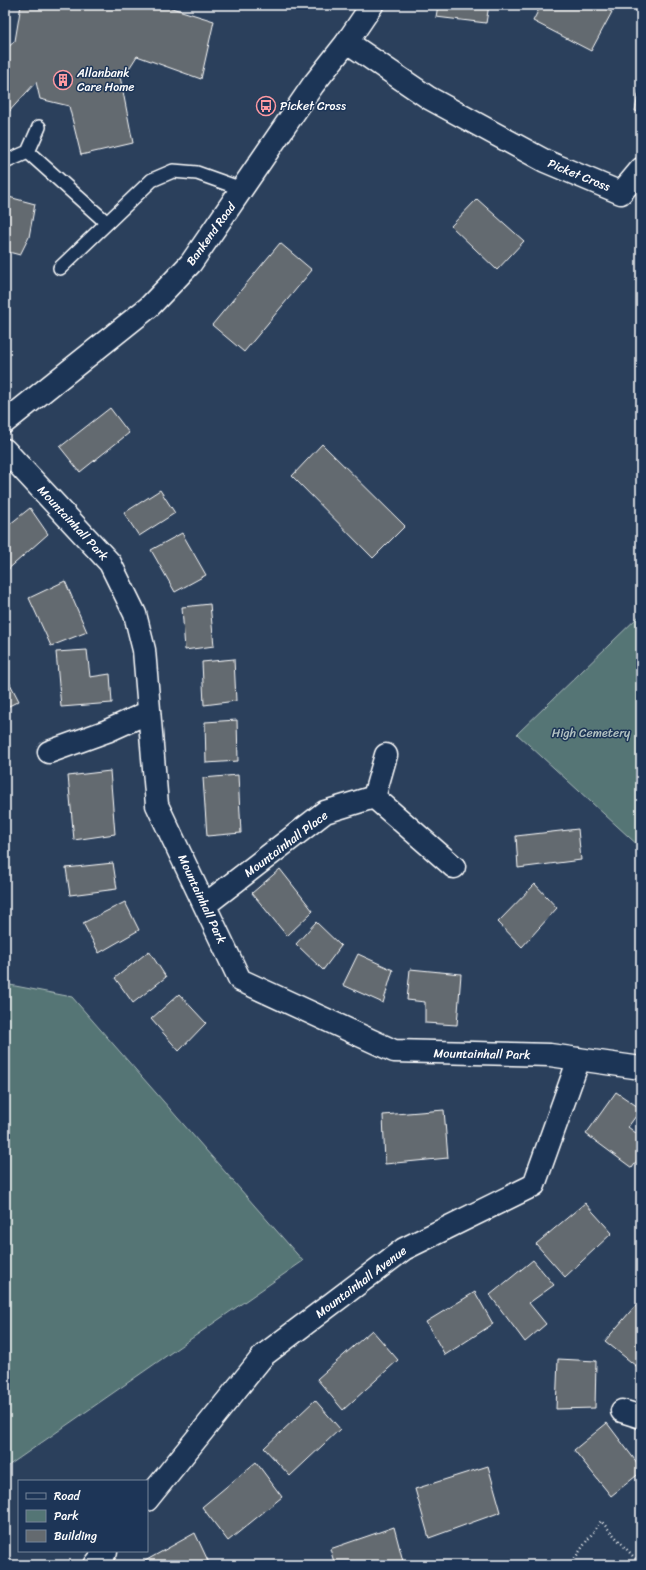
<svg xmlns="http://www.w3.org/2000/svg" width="646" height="1570" viewBox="0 0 646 1570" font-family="Sriracha,sans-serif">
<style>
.green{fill:#547575;stroke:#aababa}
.building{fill:#646a6f;stroke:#fff}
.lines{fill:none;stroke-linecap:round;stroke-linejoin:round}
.lane-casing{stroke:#fff;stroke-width:16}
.street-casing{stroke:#fff;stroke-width:25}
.secondary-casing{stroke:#fff;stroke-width:25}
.path{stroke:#fff;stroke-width:2.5;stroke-dasharray:1 3;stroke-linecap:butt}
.lane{stroke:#1d3557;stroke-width:13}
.street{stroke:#1d3557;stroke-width:22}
.secondary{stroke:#1d3557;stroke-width:22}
.labels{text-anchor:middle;stroke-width:3;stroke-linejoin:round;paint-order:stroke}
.poi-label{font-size:12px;fill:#fff;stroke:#1d3557;text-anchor:start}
.street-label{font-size:12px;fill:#fff;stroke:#1d3557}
.park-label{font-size:12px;fill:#b2c1c1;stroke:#1d3557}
</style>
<rect width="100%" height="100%" fill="#2b405c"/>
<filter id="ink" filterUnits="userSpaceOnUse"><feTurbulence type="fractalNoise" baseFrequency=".025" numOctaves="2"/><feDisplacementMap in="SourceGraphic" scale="8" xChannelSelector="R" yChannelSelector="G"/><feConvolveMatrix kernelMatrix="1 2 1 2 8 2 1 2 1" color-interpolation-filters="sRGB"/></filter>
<g filter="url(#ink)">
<path class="green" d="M641,614V848L517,734Z
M5,984L72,997L303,1261L5,1468Z"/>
<path class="building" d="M21,5H162L214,21L201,79L137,56L130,67L119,71L133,143L81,155L69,106L40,99L36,82L5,116V50L15,41Z
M438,5H489L486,23L436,17Z
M541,5H598L612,12L591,51L533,21Z
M641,79V112L635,111Z
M5,196L35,204L29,237L20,255L5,251Z
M477,199L524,241L497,270L451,226Z
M280,243L312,270L244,352L212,325Z
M110,408L129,433L80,472L60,447Z
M322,444L405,526L373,558L292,476Z
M160,490L175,513L139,536L124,513Z
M30,508L48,534L5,572V528Z
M182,533L206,575L175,592L151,550Z
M65,581L87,632L51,646L29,598Z
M210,604L214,646L185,650L182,607Z
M87,650L90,677L110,674L112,703L61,707L56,652Z
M234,659L236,701L204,705L202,662Z
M5,674L19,701L5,708Z
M237,720L238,761L206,763L205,722Z
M110,771L115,834L74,840L68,776Z
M238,775L241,833L207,836L203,778Z
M578,829L581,860L518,868L516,836Z
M113,863L117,889L70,895L66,868Z
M280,869L313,911L287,936L252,893Z
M535,884L557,908L522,947L498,922Z
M125,902L139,930L99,953L83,923Z
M316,922L341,946L323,970L296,944Z
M149,951L166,977L133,1003L115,978Z
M358,954L393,970L383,1003L343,985Z
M410,969L461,974L457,1025L425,1023V1002L407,1000Z
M179,994L206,1023L179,1051L151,1019Z
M616,1092L641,1109L628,1127L641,1137V1155L632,1168L586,1134Z
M444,1110L448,1158L385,1164L383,1115Z
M585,1203L612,1233L565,1277L536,1244Z
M533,1260L554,1285L529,1303L546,1324L525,1342L490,1295Z
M475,1292L493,1324L445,1355L426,1322Z
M635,1306L641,1312V1370L605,1341Z
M372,1330L398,1360L343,1410L317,1379Z
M558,1359L596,1361L595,1408L556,1409Z
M315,1400L340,1429L290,1476L264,1448Z
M607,1423L641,1468V1472L611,1496L574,1450Z
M256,1462L282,1497L228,1541L202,1507Z
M488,1466L501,1512L429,1538L415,1489Z
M394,1527L404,1565H335L330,1549Z
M195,1533L210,1565H146L145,1561Z"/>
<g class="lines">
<defs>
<path id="lane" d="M28,152L107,223
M5,162L28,152L39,127
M60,268L152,180L173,171L197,173L242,189"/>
<path id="street" d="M347,42L429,98L545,161L621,193L641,169
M5,450L110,563L135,614L144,650L157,805L240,980L394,1051L550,1055L641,1068
M49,752L107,731L149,712
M374,797L386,755
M205,905L325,812L374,797L454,867
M622,1411L641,1417
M147,1500L264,1355L404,1249L534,1185L579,1059
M95,1565L106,1551"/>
<path id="secondary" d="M5,422L149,307L191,263L313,85L347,42L372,5"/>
</defs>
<use href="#lane" class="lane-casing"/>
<use href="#street" class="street-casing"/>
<use href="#secondary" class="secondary-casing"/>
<path class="path" d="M570,1565L601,1521L641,1565"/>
<use href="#lane" class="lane"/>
<use href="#street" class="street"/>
<use href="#secondary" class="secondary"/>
</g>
</g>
<defs>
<symbol id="building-ring" viewBox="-11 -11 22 22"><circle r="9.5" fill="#1d3557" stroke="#ff9aa2" stroke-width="1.5"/><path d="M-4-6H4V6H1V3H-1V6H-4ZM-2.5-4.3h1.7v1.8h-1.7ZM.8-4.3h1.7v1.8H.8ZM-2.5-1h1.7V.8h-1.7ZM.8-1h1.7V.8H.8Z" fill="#ff9aa2"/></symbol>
<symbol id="bus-ring" viewBox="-11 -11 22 22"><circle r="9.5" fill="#1d3557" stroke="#ff9aa2" stroke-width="1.5"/><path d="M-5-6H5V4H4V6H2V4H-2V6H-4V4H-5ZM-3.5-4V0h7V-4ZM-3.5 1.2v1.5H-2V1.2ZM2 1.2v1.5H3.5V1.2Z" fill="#ff9aa2"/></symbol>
</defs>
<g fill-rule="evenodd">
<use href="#building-ring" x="52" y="69" width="22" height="22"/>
<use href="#bus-ring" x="255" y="95" width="22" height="22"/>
</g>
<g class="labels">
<g class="poi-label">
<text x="77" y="77">Allanbank<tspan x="77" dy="14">Care Home</tspan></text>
<text x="280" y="110">Picket Cross</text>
</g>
<g class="street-label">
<text transform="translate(579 175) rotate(22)" y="4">Picket Cross</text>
<text transform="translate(211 234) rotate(-54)" y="4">Bankend Road</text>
<text transform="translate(73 523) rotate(47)" y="4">Mountainhall Park</text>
<text transform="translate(286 844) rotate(-37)" y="4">Mountainhall Place</text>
<text transform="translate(202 899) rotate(65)" y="4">Mountainhall Park</text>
<text transform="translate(482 1054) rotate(1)" y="4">Mountainhall Park</text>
<text transform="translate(361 1282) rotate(-37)" y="4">Mountainhall Avenue</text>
</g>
<g class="park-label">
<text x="591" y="737">High Cemetery</text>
</g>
</g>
<rect width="646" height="1570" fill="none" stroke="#1d3557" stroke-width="20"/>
<rect x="10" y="10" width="626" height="1550" fill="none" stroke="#fff" stroke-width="1.5" filter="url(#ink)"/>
<rect x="18" y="1480" width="130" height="72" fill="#1d3557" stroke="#77869a"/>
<rect x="26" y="1493" width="20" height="6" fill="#1d3557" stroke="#77869a"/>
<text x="54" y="1500" font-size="12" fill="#ffffff">Road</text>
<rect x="26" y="1510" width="20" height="12" fill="#547575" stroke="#77869a"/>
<text x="54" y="1520" font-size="12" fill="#ffffff">Park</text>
<rect x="26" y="1530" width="20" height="12" fill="#646a6f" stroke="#77869a"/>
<text x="54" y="1540" font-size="12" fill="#ffffff">Building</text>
</svg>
